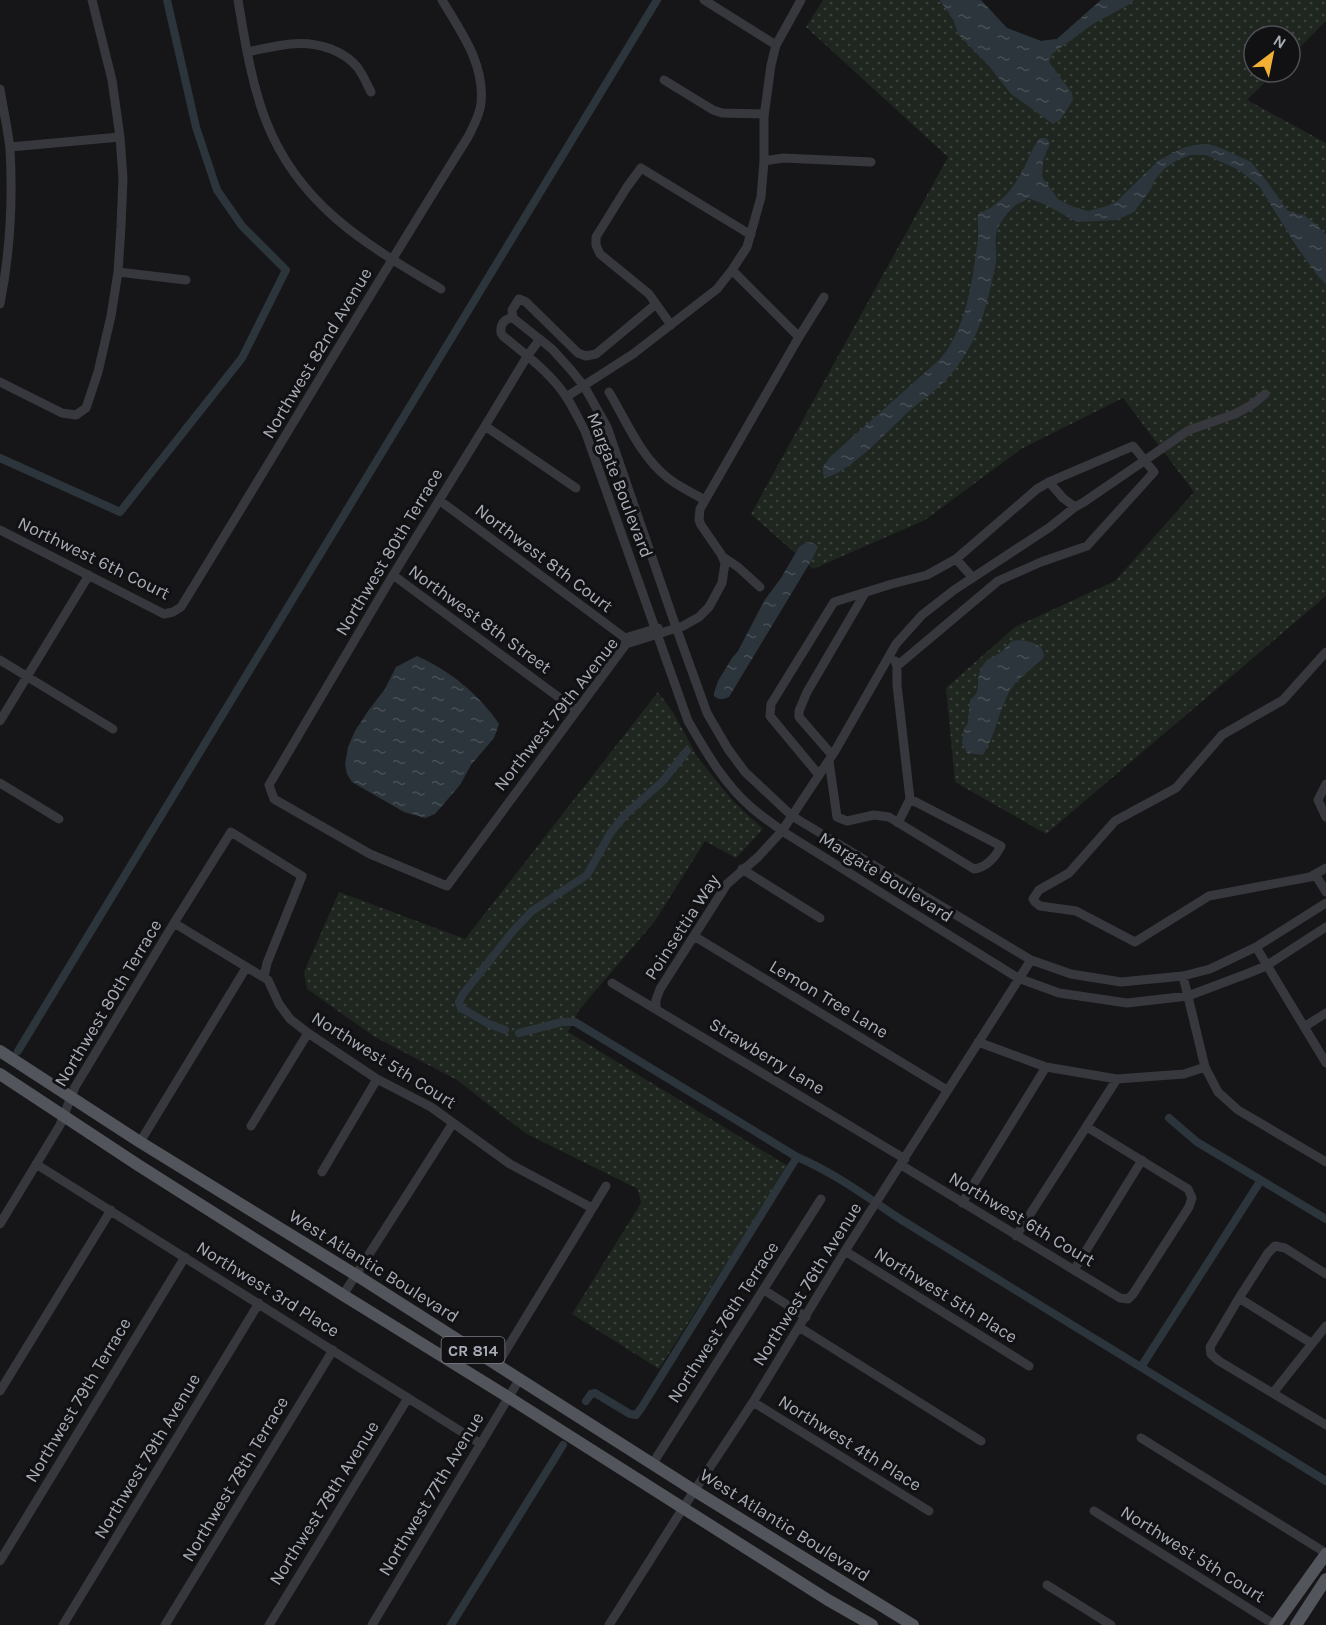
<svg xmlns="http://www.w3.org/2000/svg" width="1326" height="1625" viewBox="0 0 1326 1625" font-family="Karla,sans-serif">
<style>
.green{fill:url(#green-dots)}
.water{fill:url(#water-ripples)}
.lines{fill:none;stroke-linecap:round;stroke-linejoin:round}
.canal{stroke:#2c353c;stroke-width:8}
.minor{stroke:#37383d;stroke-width:9}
.major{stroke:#53555c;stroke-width:12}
.labels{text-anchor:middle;stroke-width:6;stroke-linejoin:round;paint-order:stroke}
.shield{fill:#111113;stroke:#7b7e86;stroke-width:1.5}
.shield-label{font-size:16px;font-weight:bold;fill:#a8adb8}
.street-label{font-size:18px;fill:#a8adb8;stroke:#111113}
</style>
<defs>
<pattern id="green-dots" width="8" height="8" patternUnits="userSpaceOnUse" patternTransform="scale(1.5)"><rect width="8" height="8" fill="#1e261f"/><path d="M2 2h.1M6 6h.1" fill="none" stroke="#3c433d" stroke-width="1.8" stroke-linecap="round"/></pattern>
<pattern id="water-ripples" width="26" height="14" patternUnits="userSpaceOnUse" patternTransform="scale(1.5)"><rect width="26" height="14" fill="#2c353c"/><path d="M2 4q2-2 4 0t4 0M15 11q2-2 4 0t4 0" fill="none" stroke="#485056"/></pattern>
</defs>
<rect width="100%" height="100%" fill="#161618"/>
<path class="green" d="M823,0H981L1007,28L1041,41L1057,39L1101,0H1326V21L1290,57V36H1254V72H1275L1247,100L1326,143V596L1046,834L955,782L946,688L1015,627L1115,581L1194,492L1123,398L1021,449L925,520L813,569L751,514L948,157L806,27Z
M658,692L674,714L698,758L733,801L763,829L736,858L705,841L655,921L579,1010L568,1032L788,1166L659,1369L572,1314L641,1203L638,1189L525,1133L457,1080L375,1037L307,989L304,972L339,892L465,939Z"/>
<path class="water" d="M940,0H981L1007,28L1041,41L1057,39L1101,0H1134L1130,4L1093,24L1052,54L1049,62L1072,93L1073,100L1060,120L1053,124L1011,94L989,66L958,34L954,21Z
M1040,138H1046L1050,143L1043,161L1042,177L1058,199L1071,206L1088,211L1107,206L1117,201L1159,160L1183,148L1194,145L1209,144L1223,149L1251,162L1266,180L1287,210L1293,213L1304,215L1317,225L1326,235V284L1317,275L1297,247L1259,186L1239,170L1206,155H1191L1177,160L1164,169L1155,180L1151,189L1134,212L1117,220L1077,222L1046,205L1028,198C1024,202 1021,202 1016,205C1009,210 1000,222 997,230C994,240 997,252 996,262C992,282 987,305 980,324C973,343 961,364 947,379C936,391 922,400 909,411C889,430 853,469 828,477L823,474V468L829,458L940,359C968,326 972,280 978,239C979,231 977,223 978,215C983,210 989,210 994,205C1003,199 1012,189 1017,180C1027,166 1029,152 1040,138Z
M807,542L814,543L818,547L811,561L729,697C723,699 720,701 714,696V693L718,681L732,658L738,651L764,601L781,578L799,547Z
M1018,640C1029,641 1044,643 1044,657C1033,669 1015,679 1008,694C998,714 995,736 983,755L967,753L962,743L964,729L968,723L970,700L976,694L978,688V679L981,668L987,660L1000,653L1012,641Z
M417,656C449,670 480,695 499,724L494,738L471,765L460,785L435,814L425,818L404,812L352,782L347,774L345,764L348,747L355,731L368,711L385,689L396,667Z"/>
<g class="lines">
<path class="canal" d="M0,458L120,512L242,358L286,270L242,226L217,190L196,127L167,0
M505,1030L489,1024L461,1008L459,1002L463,994L513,931L532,911L587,875L611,832L626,814L662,782L687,751
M519,1033L562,1022H575L797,1157C833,1172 867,1197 900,1219L1326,1481
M18,1051L657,0
M1169,1118L1197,1142L1326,1219
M1141,1367L1261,1180
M586,1401L591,1394L595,1393L630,1414L636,1415L642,1407L797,1157
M451,1625L563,1445"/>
<path class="minor" d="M238,0C245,41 251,82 266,121C299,206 367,245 441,289
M704,0L776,45
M247,52C277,46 301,38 331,49C341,53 351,59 358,68C363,75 367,84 371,92
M664,80L713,110L722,113L764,114
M0,89C3,109 8,129 10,149C13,201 10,253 0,304
M10,147L120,137
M764,161L783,158L871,162
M732,270L799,337
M118,272L186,280
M513,318L512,310L519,299L526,302L578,353L586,356L596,354L656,304
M671,325L649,294L600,254L596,245V237L627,187L641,168L751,235
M540,339L528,355L485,426L393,575L269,785L274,799L370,854L447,886L626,644L683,626L699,617L709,607L722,583L725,563L721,554L701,525L699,520L700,509L799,337L824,297
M0,382L62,413L76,415L86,408L98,372L111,316L118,272L121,227L123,178L120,137L112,80L92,0
M609,392C627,422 640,456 668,478C679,487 693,493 705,500
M566,397L633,354L717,289L732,270L747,247L761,197L764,161V117L771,65L776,45L801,0
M485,426L576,488
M1049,482L1063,498L1075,507
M439,500L625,638L626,644
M0,530L164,614L173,612L181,607C277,451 370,293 468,137C473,127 480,115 481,103C485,64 461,32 442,0
M723,557L738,567L760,587
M956,559L973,578
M393,575L576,710
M625,638L658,628
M1326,652L1283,700L1222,735L1176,788L1115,821L1069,873L1039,890L1033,899L1035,902L1040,906L1076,911L1135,942L1209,896L1310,877L1326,868
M0,660L113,729
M895,661L897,666V685L910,799L898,823
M0,721L89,575
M832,755L799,717V711L807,692L865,593
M829,761L837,817L847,821L874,815L889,817L974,869C987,867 995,858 1001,846L910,799
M819,775L770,716L771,704L834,602L892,584L927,575L956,559L1037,489L1049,482L1133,446L1154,472L1087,546L1041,562L998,581L897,666
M0,783L59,819
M1326,784L1318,800L1326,817
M742,869L820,918
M1315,874L1326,892
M1326,903L1256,947L1210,969L1183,976L1121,982L1071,974L1031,960L792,816L745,772L728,749L707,713L676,627L607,427L584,386L571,370L552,349L513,318C504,318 500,325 501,333L503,336C526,355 551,373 567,398C574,409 579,420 585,431L688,721C706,752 724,784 752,808C761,816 772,823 782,831L1018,978L1059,993L1127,1003L1188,996L1249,973L1266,966L1326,927
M174,923L268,980L279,1004L290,1019L308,1033L377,1079L431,1107L510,1164L592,1208
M694,936L947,1090
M1256,947L1326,1063
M1183,976L1205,1067L1218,1092L1238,1110L1326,1162
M612,983L905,1159
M656,1009V1000L660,989L727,884L758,857L782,831L835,751L896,644L922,615L954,590L1050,527L1075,507L1084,502L1189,430L1235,414L1253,404L1265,394
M1304,1027L1326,1013
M978,1042L1046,1067L1117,1079L1184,1074L1205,1067
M251,1126L308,1033
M140,1142L246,968
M36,1164L481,1444
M901,1165L1120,1298L1128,1299L1133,1294L1189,1207L1192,1198L1188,1189L1087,1127
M322,1172L377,1079
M962,1203L1046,1067
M0,1224L60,1125L75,1087L174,923L231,832L302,876L267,963L264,977
M1016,1236L1117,1079
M845,1251L1029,1366
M1074,1270L1142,1160
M1326,1274L1285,1248L1275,1246L1268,1253L1239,1298L1210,1347L1211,1354L1219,1361L1326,1425
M764,1290L806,1317
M343,1295L453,1123
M1239,1298L1311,1343
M799,1327L981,1441
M497,1365L606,1186
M0,1391L111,1210
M1273,1393L1326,1326
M753,1402L929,1511
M1141,1438L1326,1553
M653,1463L821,1199
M1094,1511L1275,1625
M0,1561L185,1257
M1047,1585L1111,1625
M63,1625L259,1303
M165,1625L333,1350
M269,1625L408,1398
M372,1625L519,1380
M609,1625L683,1508L753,1402L845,1251L1031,960"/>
<path class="major" d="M0,1051L140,1142L356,1275L695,1491L913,1625
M0,1074L138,1165L343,1295L508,1397L828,1600L872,1625
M1275,1625L1326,1554
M1296,1625L1326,1579"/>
</g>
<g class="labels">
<rect class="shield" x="441.5" y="1337" width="63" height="26" rx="4.5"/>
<g class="shield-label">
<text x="473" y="1356">CR 814</text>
</g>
<g class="street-label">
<text transform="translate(317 353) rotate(-59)" y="6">Northwest 82nd Avenue</text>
<text transform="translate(620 485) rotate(69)" y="6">Margate Boulevard</text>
<text transform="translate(389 552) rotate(-59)" y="6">Northwest 80th Terrace</text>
<text transform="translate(94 558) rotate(26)" y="6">Northwest 6th Court</text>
<text transform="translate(544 558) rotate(37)" y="6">Northwest 8th Court</text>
<text transform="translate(480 619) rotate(36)" y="6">Northwest 8th Street</text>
<text transform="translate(556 714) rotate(-52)" y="6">Northwest 79th Avenue</text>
<text transform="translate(886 877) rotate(32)" y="6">Margate Boulevard</text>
<text transform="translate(682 927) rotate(-57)" y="6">Poinsettia Way</text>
<text transform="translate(829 999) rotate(31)" y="6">Lemon Tree Lane</text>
<text transform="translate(108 1003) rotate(-59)" y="6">Northwest 80th Terrace</text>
<text transform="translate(767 1056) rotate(31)" y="6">Strawberry Lane</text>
<text transform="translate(384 1060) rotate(32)" y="6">Northwest 5th Court</text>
<text transform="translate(1022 1219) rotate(31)" y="6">Northwest 6th Court</text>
<text transform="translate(374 1266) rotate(32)" y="6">West Atlantic Boulevard</text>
<text transform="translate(807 1284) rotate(-58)" y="6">Northwest 76th Avenue</text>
<text transform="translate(268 1289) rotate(32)" y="6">Northwest 3rd Place</text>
<text transform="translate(946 1295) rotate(32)" y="6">Northwest 5th Place</text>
<text transform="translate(723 1322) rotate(-57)" y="6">Northwest 76th Terrace</text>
<text transform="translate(78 1400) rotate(-59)" y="6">Northwest 79th Terrace</text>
<text transform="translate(850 1443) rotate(32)" y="6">Northwest 4th Place</text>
<text transform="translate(147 1456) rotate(-59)" y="6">Northwest 79th Avenue</text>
<text transform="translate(235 1479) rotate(-59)" y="6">Northwest 78th Terrace</text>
<text transform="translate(431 1494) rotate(-59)" y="6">Northwest 77th Avenue</text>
<text transform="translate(324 1503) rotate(-58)" y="6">Northwest 78th Avenue</text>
<text transform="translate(785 1525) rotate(32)" y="6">West Atlantic Boulevard</text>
<text transform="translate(1193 1554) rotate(32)" y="6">Northwest 5th Court</text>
</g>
</g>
<g transform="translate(1272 54) rotate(32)"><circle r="28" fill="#111113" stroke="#4d4f55" stroke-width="1.5"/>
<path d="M0-4.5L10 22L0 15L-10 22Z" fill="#f2b134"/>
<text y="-9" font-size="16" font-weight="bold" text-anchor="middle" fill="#a8adb8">N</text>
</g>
</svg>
